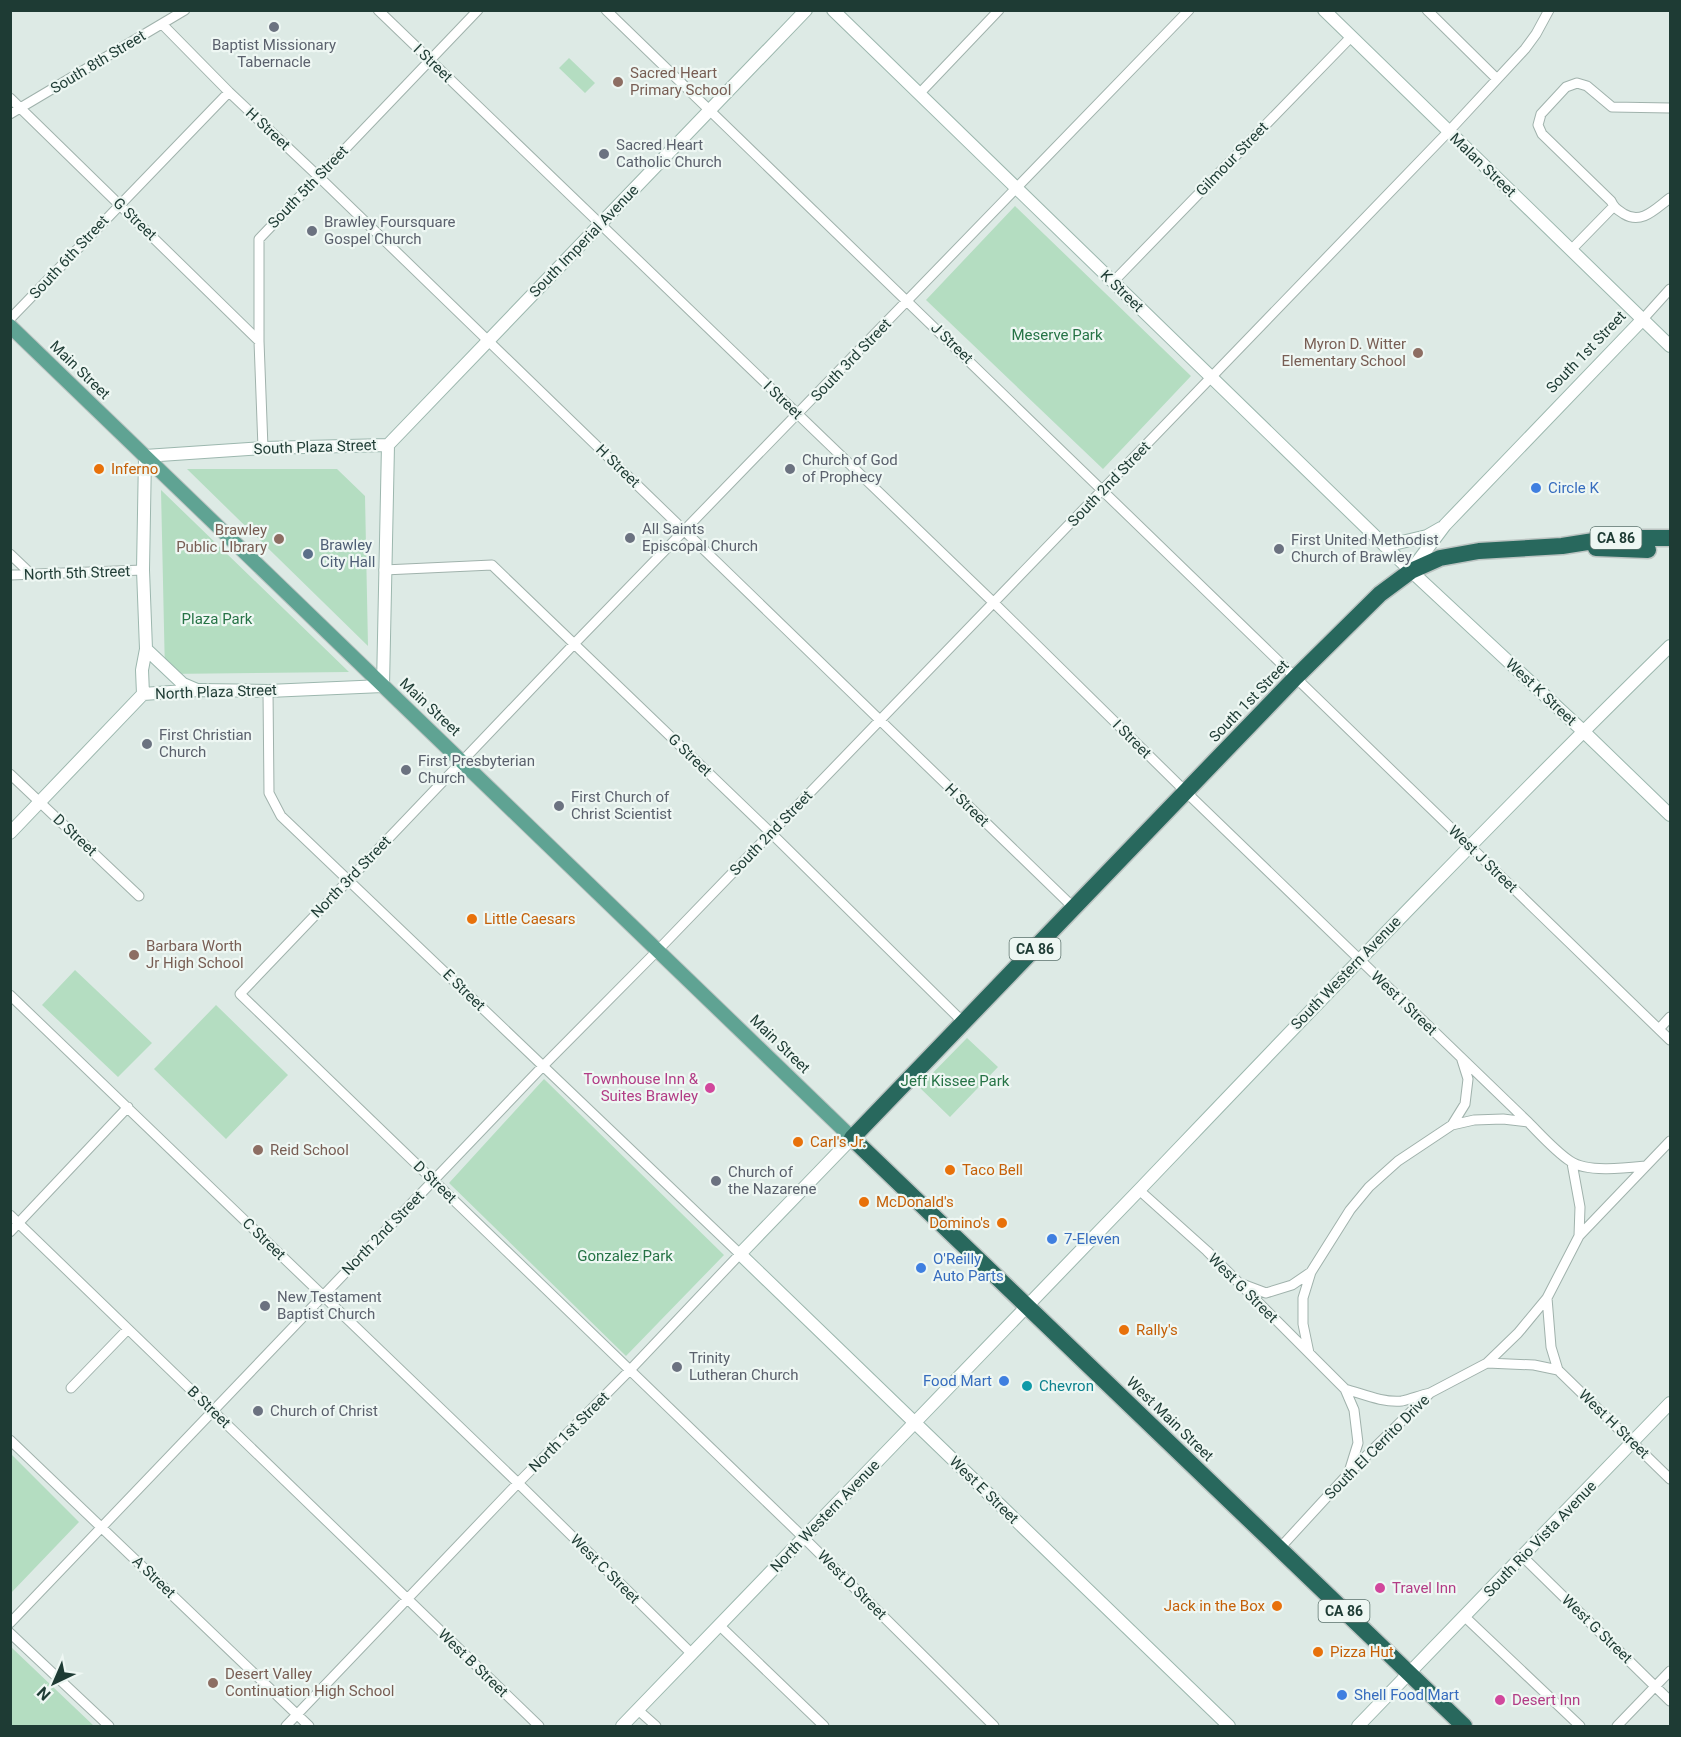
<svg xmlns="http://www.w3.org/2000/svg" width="1681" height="1737" viewBox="0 0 1681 1737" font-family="Roboto,sans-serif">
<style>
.green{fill:#b4ddc1}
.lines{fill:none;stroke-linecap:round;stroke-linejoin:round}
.street-casing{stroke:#a0b2ac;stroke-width:11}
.secondary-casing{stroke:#9cb7ae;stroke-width:14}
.primary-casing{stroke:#bcc4c2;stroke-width:16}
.highway-casing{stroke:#bcc4c2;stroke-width:19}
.street{stroke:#fff;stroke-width:9}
.secondary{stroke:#fff;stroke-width:12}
.primary{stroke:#5fa393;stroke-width:14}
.highway{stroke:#28685d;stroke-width:16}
.worship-dot{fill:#6b7280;stroke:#eef7f3;stroke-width:2}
.education-dot{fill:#8d6e63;stroke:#eef7f3;stroke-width:2}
.food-dot{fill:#e8710a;stroke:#eef7f3;stroke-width:2}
.shop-dot{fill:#3f7fe0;stroke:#eef7f3;stroke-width:2}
.service-dot{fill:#5c6f8a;stroke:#eef7f3;stroke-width:2}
.hotel-dot{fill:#d1479c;stroke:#eef7f3;stroke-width:2}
.culture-dot{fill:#0f9aa8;stroke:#eef7f3;stroke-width:2}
.labels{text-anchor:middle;stroke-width:4.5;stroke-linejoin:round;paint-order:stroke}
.shield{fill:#eef7f3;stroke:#5c736d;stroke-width:1.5}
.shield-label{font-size:14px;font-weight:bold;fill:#1e3b34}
.worship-label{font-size:15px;fill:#5b616d;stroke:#eef7f3;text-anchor:start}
.street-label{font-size:15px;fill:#1e3b34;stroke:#eef7f3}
.education-label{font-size:15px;fill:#785e54;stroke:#eef7f3;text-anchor:start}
.park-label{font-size:15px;fill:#267346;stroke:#eef7f3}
.food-label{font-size:15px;fill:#c56008;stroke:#eef7f3;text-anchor:start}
.shop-label{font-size:15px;fill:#366cbe;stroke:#eef7f3;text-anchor:start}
.service-label{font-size:15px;fill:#4e5e75;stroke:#eef7f3;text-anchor:start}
.hotel-label{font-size:15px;fill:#b23c85;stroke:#eef7f3;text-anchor:start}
.culture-label{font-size:15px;fill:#0d838f;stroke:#eef7f3;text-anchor:start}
</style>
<rect width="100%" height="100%" fill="#ddeae5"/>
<path class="green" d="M569,58L595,83L585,93L559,68Z
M1015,206L1191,376L1103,469L926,300Z
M187,469H337L365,496L368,646Z
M161,490L349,672L165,674Z
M75,970L152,1043L118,1077L42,1005Z
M216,1005L288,1075L226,1139L154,1069Z
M967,1038L998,1067L950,1117L919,1087Z
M544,1079L724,1255L626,1356L449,1183Z
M11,1454L79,1522L11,1593H10Z
M10,1647H11L94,1726H11Z"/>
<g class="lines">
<defs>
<path id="street" d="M378,10L994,603L1186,792L1528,1122C1541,1135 1555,1151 1570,1161C1587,1173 1627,1168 1646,1166
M606,10L1670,1040
M1427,10L1497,79
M162,24L229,92L318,176L1074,908
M919,94L999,10
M10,98L259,341
M1670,108L1612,107L1587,86L1577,83L1566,87L1541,114L1538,125L1542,134L1611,201C1614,208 1618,210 1624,214C1642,225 1656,208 1670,198
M10,114L185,10
M1571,250L1613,207
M1113,282L1351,37
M10,319L229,92
M1643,319L1670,289
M263,448L259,341V239L478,10
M10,554L31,574
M384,570L492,565L771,833L963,1022
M10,575L143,570
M268,691L269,793L281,816L740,1254L630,1370L518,1483L286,1726
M10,774L139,896
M10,995L518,1483L692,1654
M1659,1029L1670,1017
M1452,1125L1465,1104L1468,1079L1462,1060
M1572,1163L1580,1207L1579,1236
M1139,1190L1207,1251L1345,1389L1354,1410L1358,1443L1349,1472
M10,1215L539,1726
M10,1232L128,1107
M1242,1284L1266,1293L1292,1285L1311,1272
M1547,1298L1551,1347L1558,1370
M1309,1353L1303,1324V1298L1311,1272L1350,1210L1369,1187L1398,1161L1452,1125L1474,1120L1503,1119L1528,1122
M1487,1363L1534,1365L1558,1370L1670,1479
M71,1388L128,1329
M1345,1389C1363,1394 1383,1403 1402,1401C1411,1399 1421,1395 1430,1393
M10,1440L309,1726
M1279,1549L1348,1474L1430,1393L1487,1363L1518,1333L1547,1298L1579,1236L1670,1141
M1523,1557L1670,1701
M1465,1617L1580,1726
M10,1623L543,1066L658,950L1449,131L1525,49L1536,34L1549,10
M720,1626L824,1726
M10,1633L109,1726
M638,1710L656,1726
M994,1726L804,1538L240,994L574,644L1189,10
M1617,1726L1670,1671"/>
<path id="secondary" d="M833,10L1411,571L1583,731L1670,815
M1324,10L1670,346
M388,445L806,10
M1385,546L1427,536L1441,528
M1412,569L1445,525L1643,319
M146,649L183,684L197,690
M143,694L142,670L146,649L143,570L145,456L263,448L388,445
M143,694L199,690L268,691L383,686L388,445
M10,833L143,694
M852,1138L740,1254L1229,1726
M622,1726C795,1546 969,1367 1142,1187C1316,1005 1490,822 1670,646
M1358,1726L1670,1403"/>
<path id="primary" d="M10,326L852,1138"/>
<path id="highway" d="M1596,548L1648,550
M1464,1726L852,1138L1296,677L1380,594L1411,571L1440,558L1479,551L1562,546L1613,538H1670"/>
</defs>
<use href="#street" class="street-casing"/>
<use href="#secondary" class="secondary-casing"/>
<use href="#primary" class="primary-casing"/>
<use href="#highway" class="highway-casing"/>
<use href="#street" class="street"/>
<use href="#secondary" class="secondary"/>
<use href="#primary" class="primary"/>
<use href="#highway" class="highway"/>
</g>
<g class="worship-dot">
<circle cx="274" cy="27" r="6"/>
<circle cx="604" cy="154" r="6"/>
<circle cx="312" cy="231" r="6"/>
<circle cx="790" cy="469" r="6"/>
<circle cx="630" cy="538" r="6"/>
<circle cx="1279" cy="549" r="6"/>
<circle cx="147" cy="744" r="6"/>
<circle cx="406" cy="770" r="6"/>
<circle cx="559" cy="806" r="6"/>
<circle cx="716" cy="1181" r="6"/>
<circle cx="265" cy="1306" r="6"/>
<circle cx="677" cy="1367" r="6"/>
<circle cx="258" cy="1411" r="6"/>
</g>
<g class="education-dot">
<circle cx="618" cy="82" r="6"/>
<circle cx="1418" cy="353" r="6"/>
<circle cx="279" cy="539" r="6"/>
<circle cx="134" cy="955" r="6"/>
<circle cx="258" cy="1150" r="6"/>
<circle cx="213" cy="1683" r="6"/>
</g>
<g class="food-dot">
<circle cx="99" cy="469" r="6"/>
<circle cx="472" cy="919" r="6"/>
<circle cx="798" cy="1142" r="6"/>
<circle cx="950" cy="1170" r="6"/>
<circle cx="864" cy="1202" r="6"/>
<circle cx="1002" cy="1223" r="6"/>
<circle cx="1124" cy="1330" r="6"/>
<circle cx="1277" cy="1606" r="6"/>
<circle cx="1318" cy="1652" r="6"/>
</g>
<g class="shop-dot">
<circle cx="1536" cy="488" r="6"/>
<circle cx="1052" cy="1239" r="6"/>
<circle cx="921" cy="1268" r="6"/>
<circle cx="1004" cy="1381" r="6"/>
<circle cx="1342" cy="1695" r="6"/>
</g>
<circle class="service-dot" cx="308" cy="554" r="6"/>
<g class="hotel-dot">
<circle cx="710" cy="1088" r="6"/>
<circle cx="1380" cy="1588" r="6"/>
<circle cx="1500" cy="1700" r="6"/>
</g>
<circle class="culture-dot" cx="1027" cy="1386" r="6"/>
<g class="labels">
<g class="shield">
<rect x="1590.5" y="527" width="51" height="22" rx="4.5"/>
<rect x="1009.5" y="938" width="51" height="22" rx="4.5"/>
<rect x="1318.5" y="1600" width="51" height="22" rx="4.5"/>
</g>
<g class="shield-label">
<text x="1616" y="543">CA 86</text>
<text x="1035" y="954">CA 86</text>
<text x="1344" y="1616">CA 86</text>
</g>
<g class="worship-label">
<text x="274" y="50" text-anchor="middle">Baptist Missionary<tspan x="274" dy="17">Tabernacle</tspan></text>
<text x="616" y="150">Sacred Heart<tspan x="616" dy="17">Catholic Church</tspan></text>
<text x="324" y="227">Brawley Foursquare<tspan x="324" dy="17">Gospel Church</tspan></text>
<text x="802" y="465">Church of God<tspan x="802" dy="17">of Prophecy</tspan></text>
<text x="642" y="534">All Saints<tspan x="642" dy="17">Episcopal Church</tspan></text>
<text x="1291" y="545">First United Methodist<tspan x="1291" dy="17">Church of Brawley</tspan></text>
<text x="159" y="740">First Christian<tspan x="159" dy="17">Church</tspan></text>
<text x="418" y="766">First Presbyterian<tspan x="418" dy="17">Church</tspan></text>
<text x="571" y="802">First Church of<tspan x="571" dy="17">Christ Scientist</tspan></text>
<text x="728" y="1177">Church of<tspan x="728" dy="17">the Nazarene</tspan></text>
<text x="277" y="1302">New Testament<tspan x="277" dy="17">Baptist Church</tspan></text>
<text x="689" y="1363">Trinity<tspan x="689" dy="17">Lutheran Church</tspan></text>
<text x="270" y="1416">Church of Christ</text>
</g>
<g class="street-label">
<text transform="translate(98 62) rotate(-31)" y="5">South 8th Street</text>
<text transform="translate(433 63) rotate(44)" y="5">I Street</text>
<text transform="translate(268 129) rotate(43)" y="5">H Street</text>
<text transform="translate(1232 159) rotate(-46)" y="5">Gilmour Street</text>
<text transform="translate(1483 165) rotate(44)" y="5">Malan Street</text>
<text transform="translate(308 187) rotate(-46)" y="5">South 5th Street</text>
<text transform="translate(135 219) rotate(44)" y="5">G Street</text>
<text transform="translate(584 241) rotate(-46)" y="5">South Imperial Avenue</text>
<text transform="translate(69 257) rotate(-47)" y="5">South 6th Street</text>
<text transform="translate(1122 291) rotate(44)" y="5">K Street</text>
<text transform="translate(952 343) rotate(44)" y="5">J Street</text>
<text transform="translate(1586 352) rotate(-46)" y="5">South 1st Street</text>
<text transform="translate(851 360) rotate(-46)" y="5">South 3rd Street</text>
<text transform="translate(80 370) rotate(44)" y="5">Main Street</text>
<text transform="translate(783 400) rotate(44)" y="5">I Street</text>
<text transform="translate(315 447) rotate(-2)" y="5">South Plaza Street</text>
<text transform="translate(618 466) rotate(44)" y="5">H Street</text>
<text transform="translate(1109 484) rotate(-46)" y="5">South 2nd Street</text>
<text transform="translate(77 573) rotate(-2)" y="5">North 5th Street</text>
<text transform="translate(216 692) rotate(-2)" y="5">North Plaza Street</text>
<text transform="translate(1541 692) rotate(43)" y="5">West K Street</text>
<text transform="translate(1249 701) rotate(-46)" y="5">South 1st Street</text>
<text transform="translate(430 707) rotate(43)" y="5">Main Street</text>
<text transform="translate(1132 739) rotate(45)" y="5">I Street</text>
<text transform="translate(690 755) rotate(44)" y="5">G Street</text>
<text transform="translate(967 805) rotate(44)" y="5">H Street</text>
<text transform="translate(771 833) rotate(-46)" y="5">South 2nd Street</text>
<text transform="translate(75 835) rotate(43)" y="5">D Street</text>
<text transform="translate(1483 859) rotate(44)" y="5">West J Street</text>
<text transform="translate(351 877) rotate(-46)" y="5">North 3rd Street</text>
<text transform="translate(1346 973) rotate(-46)" y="5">South Western Avenue</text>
<text transform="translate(464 990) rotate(44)" y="5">E Street</text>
<text transform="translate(1404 1003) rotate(44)" y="5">West I Street</text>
<text transform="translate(780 1044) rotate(44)" y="5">Main Street</text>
<text transform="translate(435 1182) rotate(44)" y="5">D Street</text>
<text transform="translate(383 1233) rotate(-46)" y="5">North 2nd Street</text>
<text transform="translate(264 1239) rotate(44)" y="5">C Street</text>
<text transform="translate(1243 1288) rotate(45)" y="5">West G Street</text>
<text transform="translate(209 1407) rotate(44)" y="5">B Street</text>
<text transform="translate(1170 1419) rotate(44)" y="5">West Main Street</text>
<text transform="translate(1614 1424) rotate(44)" y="5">West H Street</text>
<text transform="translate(569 1432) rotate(-45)" y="5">North 1st Street</text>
<text transform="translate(1377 1447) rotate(-45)" y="5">South El Cerrito Drive</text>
<text transform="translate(984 1490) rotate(44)" y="5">West E Street</text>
<text transform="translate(825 1516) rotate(-46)" y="5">North Western Avenue</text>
<text transform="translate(1540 1539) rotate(-46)" y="5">South Rio Vista Avenue</text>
<text transform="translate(605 1569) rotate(45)" y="5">West C Street</text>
<text transform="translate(154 1577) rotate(44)" y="5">A Street</text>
<text transform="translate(852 1585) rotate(45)" y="5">West D Street</text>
<text transform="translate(1597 1629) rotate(44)" y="5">West G Street</text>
<text transform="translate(473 1663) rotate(44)" y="5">West B Street</text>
</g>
<g class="education-label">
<text x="630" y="78">Sacred Heart<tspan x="630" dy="17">Primary School</tspan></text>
<text x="1406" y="349" text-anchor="end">Myron D. Witter<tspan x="1406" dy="17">Elementary School</tspan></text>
<text x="267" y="535" text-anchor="end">Brawley<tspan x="267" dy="17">Public LIbrary</tspan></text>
<text x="146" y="951">Barbara Worth<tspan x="146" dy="17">Jr High School</tspan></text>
<text x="270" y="1155">Reid School</text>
<text x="225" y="1679">Desert Valley<tspan x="225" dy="17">Continuation High School</tspan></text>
</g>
<g class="park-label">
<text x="1057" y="340">Meserve Park</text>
<text x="217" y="624">Plaza Park</text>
<text x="955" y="1086">Jeff Kissee Park</text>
<text x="625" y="1261">Gonzalez Park</text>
</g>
<g class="food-label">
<text x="111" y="474">Inferno</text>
<text x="484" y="924">Little Caesars</text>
<text x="810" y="1147">Carl's Jr.</text>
<text x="962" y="1175">Taco Bell</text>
<text x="876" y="1207">McDonald's</text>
<text x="990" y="1228" text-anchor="end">Domino's</text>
<text x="1136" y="1335">Rally's</text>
<text x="1265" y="1611" text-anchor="end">Jack in the Box</text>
<text x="1330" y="1657">Pizza Hut</text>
</g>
<g class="shop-label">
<text x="1548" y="493">Circle K</text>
<text x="1064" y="1244">7-Eleven</text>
<text x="933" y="1264">O'Reilly<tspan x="933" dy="17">Auto Parts</tspan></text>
<text x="992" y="1386" text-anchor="end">Food Mart</text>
<text x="1354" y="1700">Shell Food Mart</text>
</g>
<g class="service-label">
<text x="320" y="550">Brawley<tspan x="320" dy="17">City Hall</tspan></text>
</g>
<g class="hotel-label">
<text x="698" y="1084" text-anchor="end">Townhouse Inn &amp;<tspan x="698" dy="17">Suites Brawley</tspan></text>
<text x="1392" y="1593">Travel Inn</text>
<text x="1512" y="1705">Desert Inn</text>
</g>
<g class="culture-label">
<text x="1039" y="1391">Chevron</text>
</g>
</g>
<rect width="1681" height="1737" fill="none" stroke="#1e3b34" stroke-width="24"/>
<g transform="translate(54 1683) rotate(224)" stroke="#eef7f3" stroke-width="4.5" paint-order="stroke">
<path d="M0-4.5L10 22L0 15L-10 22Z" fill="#1e3b34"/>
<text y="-9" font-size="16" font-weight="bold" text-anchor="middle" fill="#1e3b34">N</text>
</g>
</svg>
